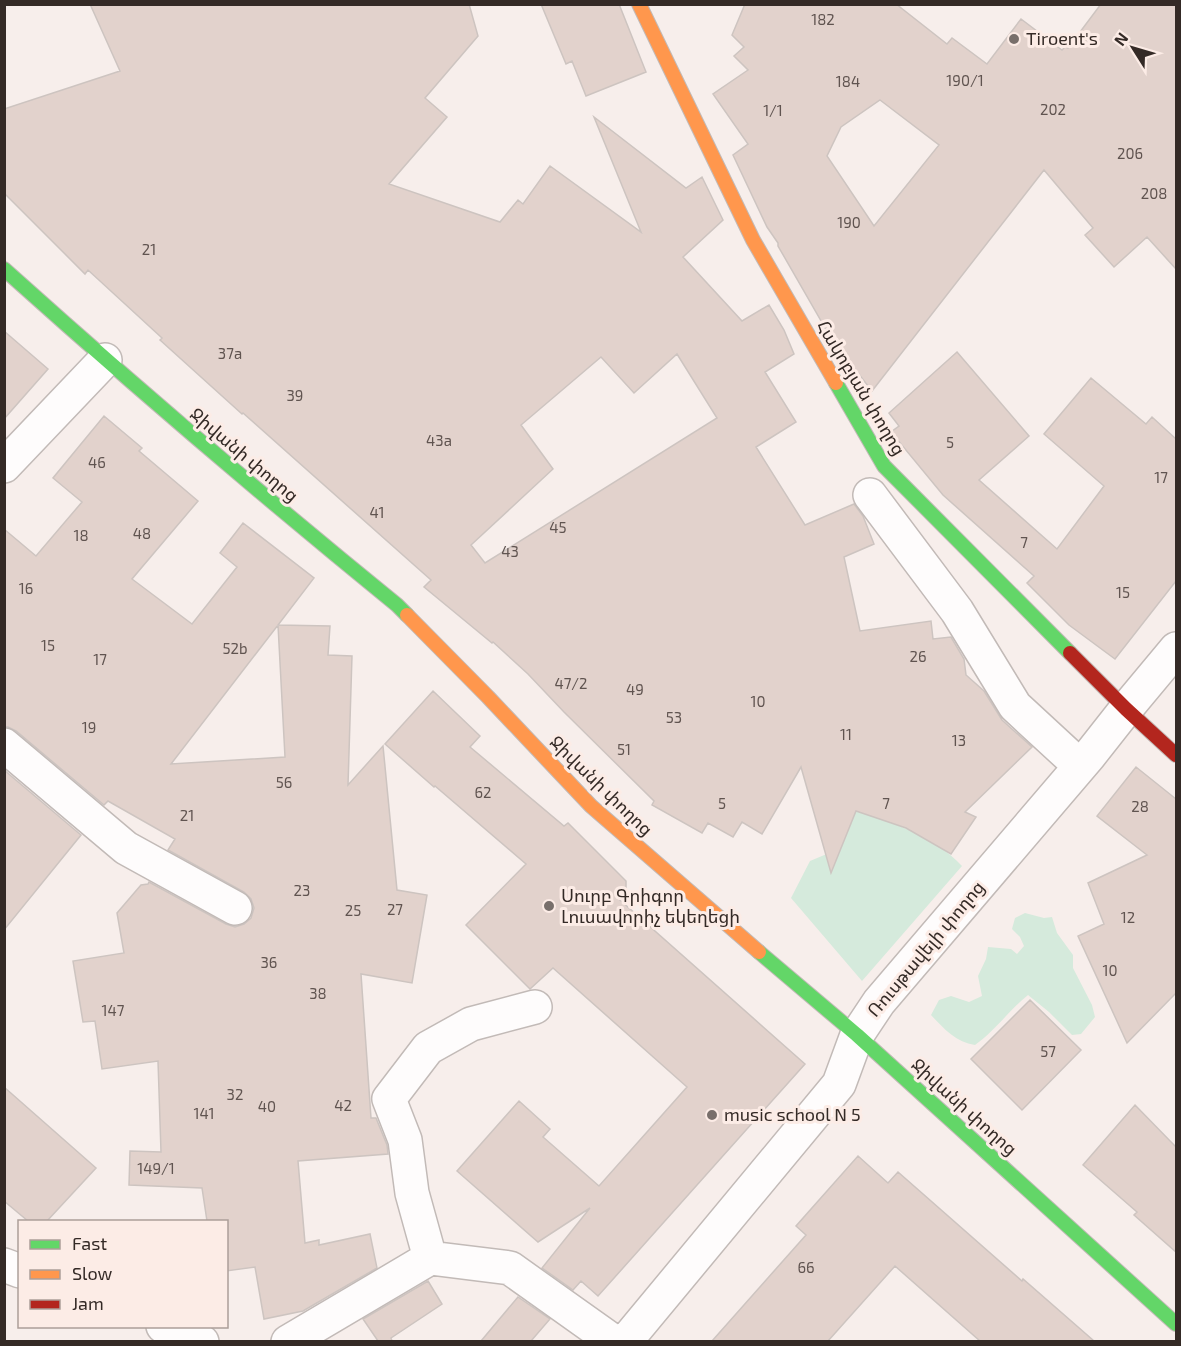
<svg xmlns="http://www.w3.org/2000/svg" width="1181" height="1346" viewBox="0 0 1181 1346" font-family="'Exo 2','Noto Sans Armenian',sans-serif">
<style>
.green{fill:#d5eadc}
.building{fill:#e2d2cc;stroke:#cdc4c0;stroke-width:1.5;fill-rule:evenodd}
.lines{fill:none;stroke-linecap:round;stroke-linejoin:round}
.street-casing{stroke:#c2bab7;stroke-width:36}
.fast-casing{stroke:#c2bab7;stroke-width:16}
.slow-casing{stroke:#c2bab7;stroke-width:16}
.jam-casing{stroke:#c2bab7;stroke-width:16}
.street{stroke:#fefcfc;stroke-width:33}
.fast{stroke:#63d668;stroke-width:14}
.slow{stroke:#ff974d;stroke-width:14}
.jam{stroke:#b3261e;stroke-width:14}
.poi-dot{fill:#786f6b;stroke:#fcece6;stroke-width:2}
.labels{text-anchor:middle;stroke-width:6;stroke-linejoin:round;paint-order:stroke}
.number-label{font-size:15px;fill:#605450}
.poi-label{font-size:18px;fill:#342a26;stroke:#fcece6;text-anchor:start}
.street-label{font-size:18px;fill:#342a26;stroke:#fcece6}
</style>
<rect width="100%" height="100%" fill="#f7eeeb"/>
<path class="green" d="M856,811C894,823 934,836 962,866L862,981L791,898L810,861L841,848Z
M1025,913L1044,918L1052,917L1057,933L1073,955V968L1092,1005L1095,1017L1081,1034L1072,1035L1049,1012L1028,995C1009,1010 995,1031 975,1045C956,1042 944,1029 931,1015L939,1000L951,996L969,1002L982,996L978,976L986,959L988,947L1011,949L1017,954L1024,946L1020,937L1012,929L1015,918Z"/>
<path class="building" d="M90,4H469L478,36L425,98L447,117L389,184L500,222L518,200L523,204L550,166L641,232L594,117L686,188L702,177L723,220L683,257L742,321L769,305L784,330L794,354L765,372L796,422L756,447L805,525L854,504L863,516L874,544L844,557L860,631L931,621L933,639L951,637L964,659L966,675L984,691L1002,720L1032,747L965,812L976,817L951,854L906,828L856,811L831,873L801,767L762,834L742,822L733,837L708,823L702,833L652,805L654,801L564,712L528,674L493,642L492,643L424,587L431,580L243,413L242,414L160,340L162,338L88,270L85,274L4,193V109L120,71ZM677,354L717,418L485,563L471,545L553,469L521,425L601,357L634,393Z
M541,4H619L646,72L586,96L572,61L566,64Z
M745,4H896L947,44L952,38L987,64L1021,19L1062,50L1065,47L1068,48L1101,4H1176V269L1147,237L1114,267L1085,235L1093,228L1044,170L872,391L850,363L847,366L778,246V243L767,227L733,155L748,144L713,94L748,70L734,56L744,47L732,35ZM880,100L939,145L874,226L827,156L841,127Z
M4,331L48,369L4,419Z
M957,352L1029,436L979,480L1057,549L1104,486L1044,434L1091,378L1146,424L1152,417L1176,439V581L1115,659L1069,625L1027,583L1034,576L943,495L891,432L899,426L889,413Z
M104,416L142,448L139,451L198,501L132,579L192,624L237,567L220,553L243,523L314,578L278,625L330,626L328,655L352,656L348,785L383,746L397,890L427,895L412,983L361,974L371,1118H376L387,1145L388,1154L298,1161L305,1243L319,1240V1245L370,1234L377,1268L303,1311L264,1319L255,1267L226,1271V1221H207L202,1188L129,1185L130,1151L161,1152L158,1061L102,1069L95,1021L83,1022L73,961L124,953L117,913L141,885L148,884L149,882L226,924L235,927L244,924L251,918L254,908L251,899L244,892L168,850L175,839L108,801L104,805L16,731L8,727H4V529L36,556L82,502L53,478ZM278,625L285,757L171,764L258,651Z
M433,691L480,736L470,747L564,826L568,823L626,881V895L620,900L805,1064L598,1296L581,1281L573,1290L542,1268L590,1208L538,1242L457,1171L519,1101L550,1129L543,1137L599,1186L687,1087L553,968L530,989L466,925L526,864L435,786L434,787L385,744Z
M1136,767L1176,799V993L1127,1043L1078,936L1104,924L1088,883L1147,855L1097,816Z
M4,770L81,835L4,930Z
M1030,1000L1081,1050L1022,1110L971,1059Z
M4,1087L96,1168L47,1221H28L4,1201Z
M1135,1105L1176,1147V1252L1134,1215L1137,1212L1083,1165Z
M858,1156L888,1183L898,1172L1022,1281L1023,1279L1094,1341H980L895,1266L828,1341H712L806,1235L796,1226Z
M428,1281L442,1304L391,1338L392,1341H378L363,1319Z
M518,1297L550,1319L531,1341H481Z"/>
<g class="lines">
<defs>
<path id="street" d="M4,466L105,360
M870,495L957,611L1015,706L1080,766
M4,745L126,848L235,908
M430,1258L412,1193L405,1140L389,1099L428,1048L471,1024L535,1007
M4,1265L20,1271
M163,1326L202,1342
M288,1342L430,1258L510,1268L614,1342
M625,1342L839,1084L857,1035L879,1002L1089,756L1126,709L1176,649"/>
<path id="fast" d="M4,269C132,384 263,496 397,605L407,615
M836,383L884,466L1070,653
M759,952L857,1035L1176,1324"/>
<path id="slow" d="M639,4L753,240L836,383
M407,615L488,697L591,806L759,952"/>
<path id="jam" d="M1070,653L1126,709L1176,755"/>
</defs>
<use href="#street" class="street-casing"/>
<use href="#fast" class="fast-casing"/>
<use href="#slow" class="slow-casing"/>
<use href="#jam" class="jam-casing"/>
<use href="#street" class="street"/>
<use href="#fast" class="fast"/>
<use href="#slow" class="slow"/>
<use href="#jam" class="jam"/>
</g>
<g class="poi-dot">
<circle cx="1014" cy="39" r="6"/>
<circle cx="549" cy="906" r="6"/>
<circle cx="712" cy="1115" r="6"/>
</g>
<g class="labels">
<g class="number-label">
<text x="823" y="25">182</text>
<text x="965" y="86">190/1</text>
<text x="848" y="87">184</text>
<text x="1053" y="115">202</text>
<text x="773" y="116">1/1</text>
<text x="1130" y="159">206</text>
<text x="1154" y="199">208</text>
<text x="849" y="228">190</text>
<text x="149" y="255">21</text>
<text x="230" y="359">37a</text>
<text x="295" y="401">39</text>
<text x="439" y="446">43a</text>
<text x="950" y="448">5</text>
<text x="97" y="468">46</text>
<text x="1161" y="483">17</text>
<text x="377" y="518">41</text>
<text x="558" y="533">45</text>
<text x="142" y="539">48</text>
<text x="81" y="541">18</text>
<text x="1024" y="548">7</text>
<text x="510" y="557">43</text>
<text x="26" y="594">16</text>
<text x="1123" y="598">15</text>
<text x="48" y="651">15</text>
<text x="235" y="654">52b</text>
<text x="918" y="662">26</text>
<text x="100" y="665">17</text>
<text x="571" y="689">47/2</text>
<text x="635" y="695">49</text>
<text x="758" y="707">10</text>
<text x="674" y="723">53</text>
<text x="89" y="733">19</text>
<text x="846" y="740">11</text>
<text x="959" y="746">13</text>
<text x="624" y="755">51</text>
<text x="284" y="788">56</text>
<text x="483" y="798">62</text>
<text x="722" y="809">5</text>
<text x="886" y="809">7</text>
<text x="1140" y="812">28</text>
<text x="187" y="821">21</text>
<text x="302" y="896">23</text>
<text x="395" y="915">27</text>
<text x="353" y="916">25</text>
<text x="1128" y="923">12</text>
<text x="269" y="968">36</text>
<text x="1110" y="976">10</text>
<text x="318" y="999">38</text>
<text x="113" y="1016">147</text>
<text x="1048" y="1057">57</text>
<text x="235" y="1100">32</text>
<text x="343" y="1111">42</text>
<text x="267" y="1112">40</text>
<text x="204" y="1119">141</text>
<text x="156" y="1174">149/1</text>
<text x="806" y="1273">66</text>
</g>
<g class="poi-label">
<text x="1026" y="45">Tiroent's</text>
<text x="561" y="902">Սուրբ Գրիգոր<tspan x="561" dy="21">Լուսավորիչ եկեղեցի</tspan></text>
<text x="724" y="1121">music school N 5</text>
</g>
<g class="street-label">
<text transform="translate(861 388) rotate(59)" y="6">Հակոբյան փողոց</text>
<text transform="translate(244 455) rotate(40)" y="6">Ջիվանի փողոց</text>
<text transform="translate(601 786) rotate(44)" y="6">Ջիվանի փողոց</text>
<text transform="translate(926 949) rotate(-50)" y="6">Ռուսթավելի փողոց</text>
<text transform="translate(964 1107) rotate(42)" y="6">Ջիվանի փողոց</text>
</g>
</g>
<rect width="1181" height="1346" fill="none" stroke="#342a26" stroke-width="12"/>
<rect x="18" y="1220" width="210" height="108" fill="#fcece6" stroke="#ac9e99" stroke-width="1.5"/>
<rect x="30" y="1240" width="30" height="9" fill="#63d668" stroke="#ac9e99" stroke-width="1.5"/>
<text x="72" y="1250" font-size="18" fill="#342a26">Fast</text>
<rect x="30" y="1270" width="30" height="9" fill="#ff974d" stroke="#ac9e99" stroke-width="1.5"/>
<text x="72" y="1280" font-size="18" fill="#342a26">Slow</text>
<rect x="30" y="1300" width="30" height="9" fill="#b3261e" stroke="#ac9e99" stroke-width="1.5"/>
<text x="72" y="1310" font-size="18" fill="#342a26">Jam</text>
<g transform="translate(1133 48) rotate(307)" stroke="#fcece6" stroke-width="4.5" paint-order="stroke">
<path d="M0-4.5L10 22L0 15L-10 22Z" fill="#342a26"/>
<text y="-9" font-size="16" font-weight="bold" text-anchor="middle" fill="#342a26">N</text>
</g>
</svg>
